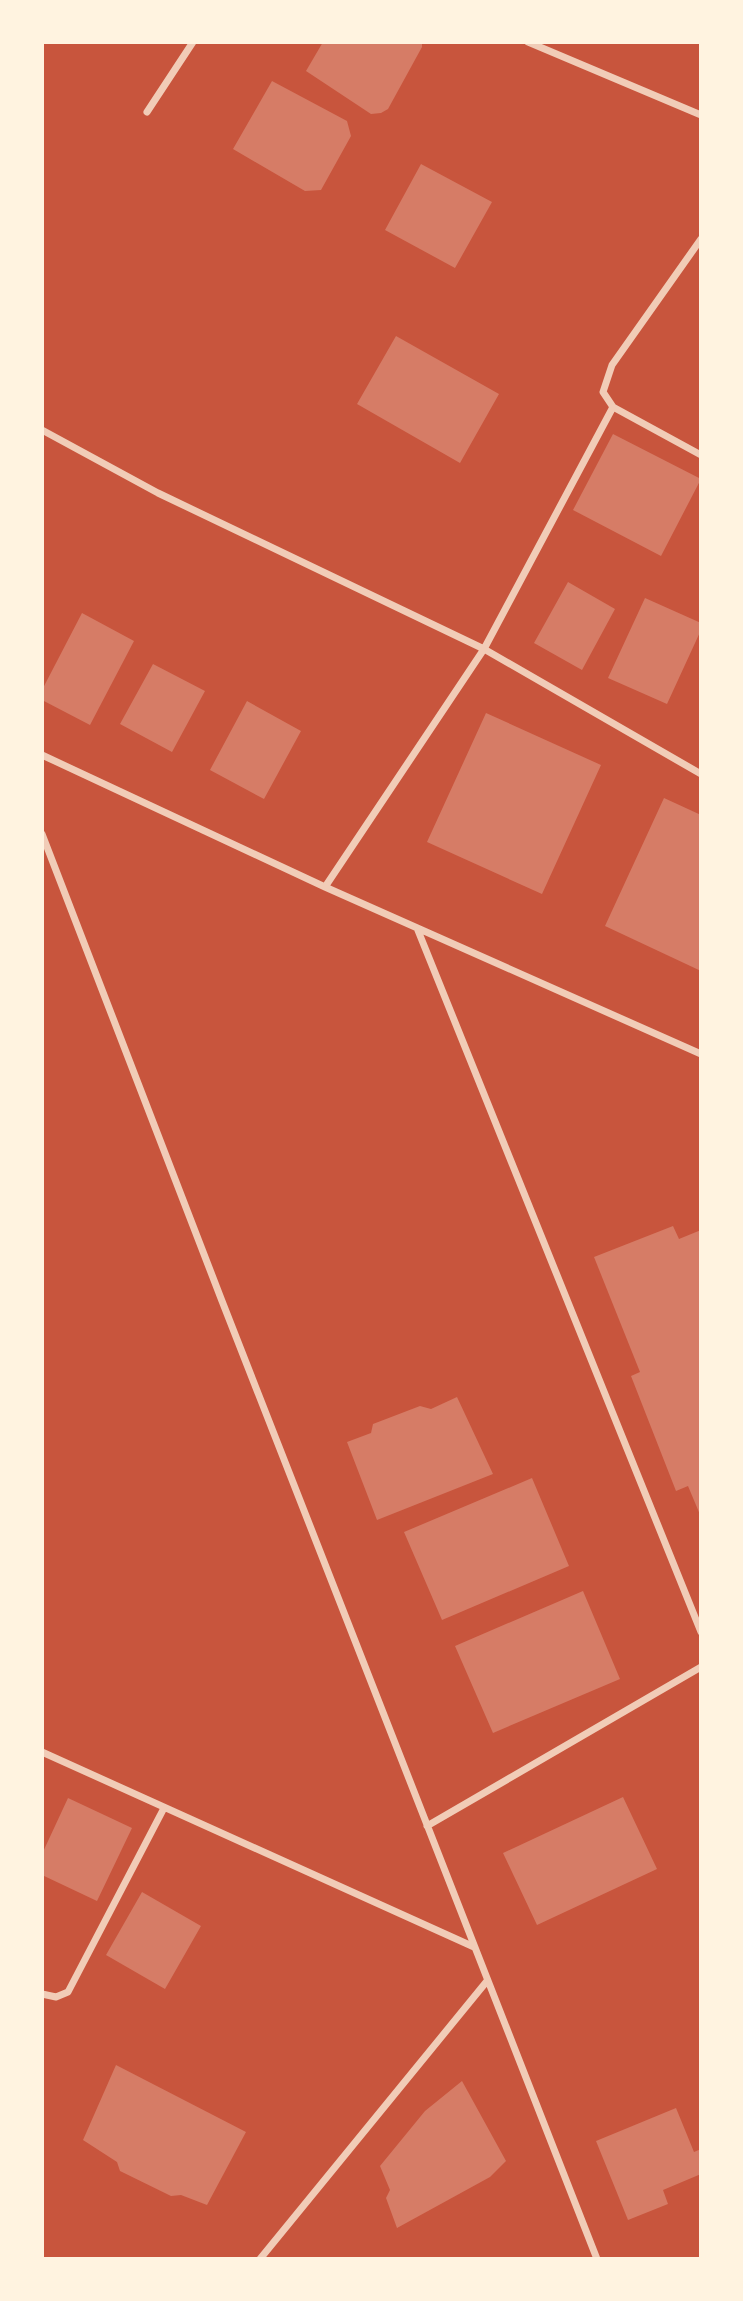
<svg xmlns="http://www.w3.org/2000/svg" width="743" height="2301" viewBox="0 0 743 2301" font-family="Figtree,sans-serif">
<style>
.building{fill:#d67c66}
.lines{fill:none;stroke-linecap:round;stroke-linejoin:round}
.minor{stroke:#f1ccb7;stroke-width:7}
</style>
<rect width="100%" height="100%" fill="#c8553d"/>
<path class="building" d="M323,42H422V47L388,109L381,113L371,114L306,71Z
M272,81L347,121L351,136L321,190L305,191L233,149Z
M421,164L492,202L455,268L385,230Z
M396,336L499,394L460,463L357,404Z
M613,434L701,479L661,556L573,510Z
M568,582L615,609L582,670L534,643Z
M645,598L701,623V630L667,704L608,678Z
M82,613L134,641L90,725L42,700V690Z
M153,664L205,691L172,752L120,724Z
M247,701L301,731L264,799L210,770Z
M486,713L601,765L542,894L427,842Z
M664,798L701,815V971L605,926Z
M673,1226L679,1239L701,1230V1517L688,1486L676,1491L631,1376L640,1372L594,1257Z
M457,1397L493,1474L377,1520L347,1442L371,1433L373,1424L420,1406L431,1409Z
M532,1478L569,1566L442,1620L404,1532Z
M583,1591L620,1679L493,1733L455,1646Z
M623,1797L657,1869L537,1925L503,1853Z
M68,1798L132,1828L97,1901L42,1875V1854Z
M142,1892L201,1926L165,1989L106,1955Z
M116,2065L246,2132L207,2205L181,2195L171,2196L120,2171L117,2162L83,2140Z
M462,2081L506,2161L490,2177L397,2228L386,2198L390,2190L380,2166L425,2111Z
M676,2108L694,2152L701,2149V2174L663,2190L668,2204L628,2220L596,2141Z"/>
<g class="lines">
<path class="minor" d="M528,42L701,115
M147,112L193,42
M701,239L612,365L603,392L613,407L701,455
M42,430L158,493L484,649L701,774
M42,755L325,887L701,1054
M42,834L222,1301L597,2259
M325,887L484,649L613,407
M417,928L701,1632
M42,1752L474,1947
M427,1826L701,1667
M42,1994L56,1997L68,1992L164,1808
M260,2259L487,1981"/>
</g>
<rect width="743" height="2301" fill="none" stroke="#fff3e0" stroke-width="88"/>
</svg>
